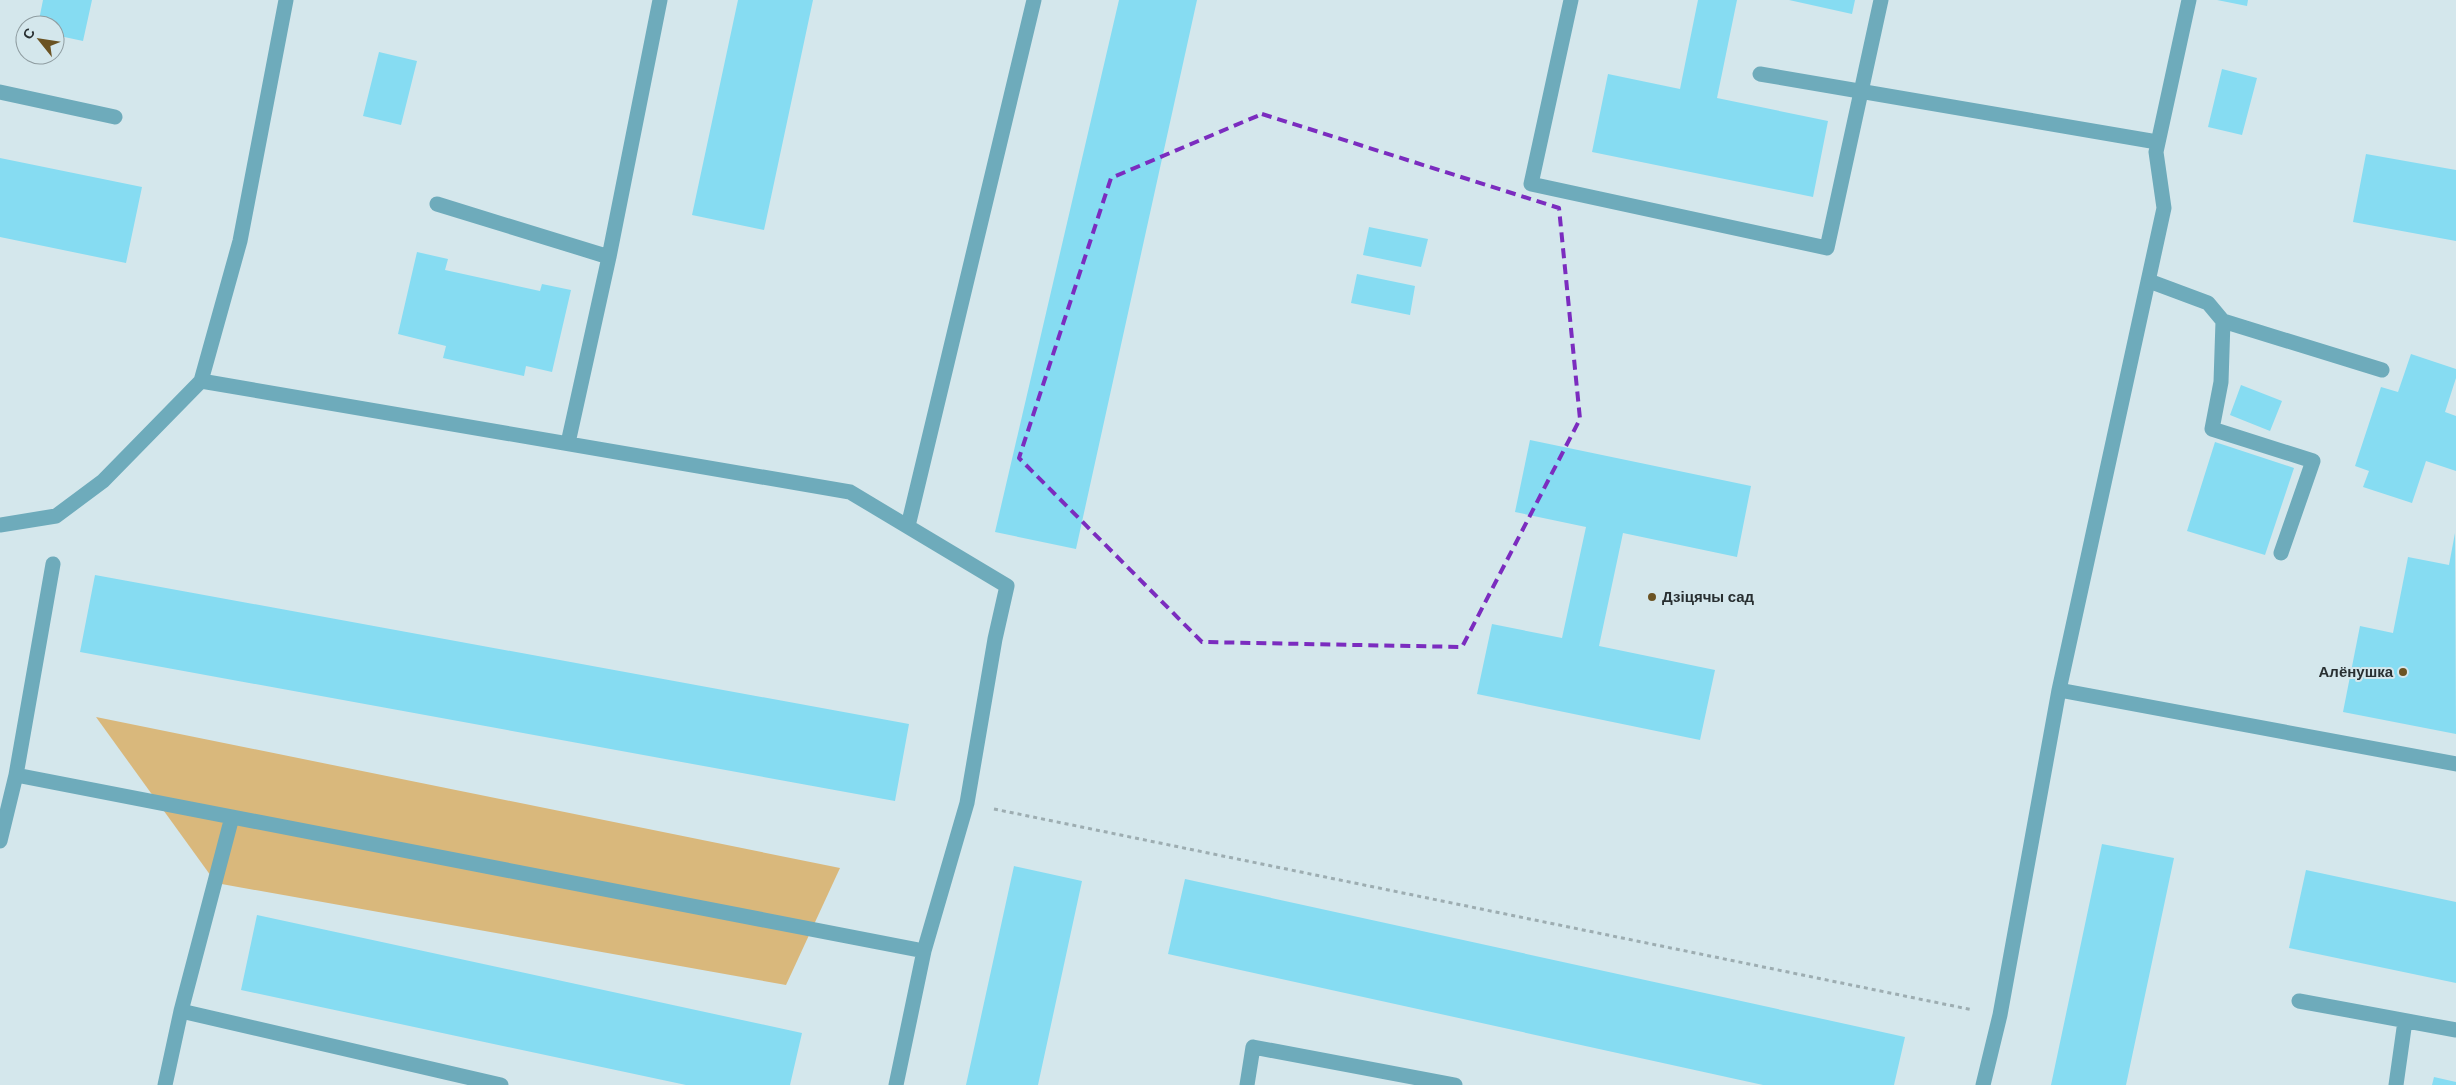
<svg xmlns="http://www.w3.org/2000/svg" width="2456" height="1085" viewBox="0 0 2456 1085" font-family="'DM Sans',sans-serif">
<style>
.green{fill:#d9b87c}
.building{fill:#86dcf2}
.lines{fill:none;stroke-linecap:round;stroke-linejoin:round}
.path{stroke:#9dadb1;stroke-width:3;stroke-dasharray:4 4;stroke-linecap:butt}
.lane{stroke:#6eabbb;stroke-width:15}
.marked{fill:none;stroke:#7b2cbf;stroke-width:4;stroke-dasharray:10 6;stroke-linejoin:round}
.poi-dot{fill:#6b5323;stroke:#d4e7ec;stroke-width:2}
.labels{text-anchor:middle;stroke-width:4;stroke-linejoin:round;paint-order:stroke}
.poi-label{font-size:15px;font-weight:bold;fill:#282f31;stroke:#d4e7ec;text-anchor:start}
</style>
<rect width="100%" height="100%" fill="#d4e7ec"/>
<path class="green" d="M96,717L840,868L786,985L216,883Z"/>
<path class="building" d="M43,0H92L83,41L55,35V25H38Z
M738,0H813L764,230L692,215Z
M1119,0H1197L1076,549L995,532Z
M1698,0H1737L1717,98L1828,121L1813,197L1592,152L1608,74L1680,89Z
M1789,0H1855L1852,14Z
M2217,0H2248L2247,6Z
M379,52L417,61L401,125L363,116Z
M2222,69L2257,78L2242,135L2208,127Z
M2366,154L2456,170V241L2353,222Z
M0,158L142,187L126,263L0,237Z
M1369,227L1428,239L1421,267L1363,255Z
M417,252L448,259L445,270L540,291L542,284L571,290L552,372L526,366L524,376L443,358L446,346L398,334Z
M1357,274L1415,286L1410,315L1351,303Z
M2411,354L2456,369V378L2445,412L2456,416V471L2426,461L2412,503L2363,487L2369,471L2355,466L2381,387L2398,392Z
M2241,385L2282,401L2270,431L2230,415Z
M1530,440L1751,486L1737,557L1623,533L1599,646L1715,670L1700,740L1477,694L1492,624L1562,638L1586,527L1515,512Z
M2215,442L2294,468L2265,555L2187,531Z
M2455,533L2456,734L2343,712L2360,626L2393,633L2408,557L2449,565Z
M95,575L909,724L895,801L80,652Z
M2102,844L2174,858L2126,1085H2051Z
M1014,866L1082,881L1038,1085H966Z
M2306,870L2456,902V983L2289,948Z
M1185,879L1905,1037L1894,1085H1763L1168,954Z
M257,915L802,1033L790,1085H686L241,990Z
M2434,1077L2456,1082V1085H2432Z"/>
<g class="lines">
<path class="path" d="M994,809L1973,1010"/>
<path class="lane" d="M1571,0L1531,184L1827,248L1881,0
M1760,74L2157,142
M0,92L115,117
M437,204L609,257L568,443
M609,257L660,0
M2149,281L2208,303L2223,321L2221,382L2212,429L2313,461L2281,553
M2223,321L2382,370
M201,381L240,241L286,0
M0,525L56,516L103,481L201,381L850,492L1007,586L995,639L967,803L924,951L896,1085
M908,526L1034,0
M2059,690L2456,764
M16,775L924,951
M0,841L16,775L53,564
M2299,1001L2456,1030
M181,1011L501,1085
M165,1085L181,1011L232,817
M1247,1085L1253,1047L1455,1085
M1983,1085L2000,1015L2059,690L2164,208L2156,152L2189,0
M2396,1085L2405,1021"/>
</g>
<path class="marked" d="M1262,114L1559,208L1580,419L1462,647L1202,642L1019,458L1111,178Z"/>
<g class="poi-dot">
<circle cx="1652" cy="597" r="5"/>
<circle cx="2403" cy="672" r="5"/>
</g>
<g class="labels">
<g class="poi-label">
<text x="1662" y="602">Дзіцячы сад</text>
<text x="2393" y="677" text-anchor="end">Алёнушка</text>
</g>
</g>
<g transform="translate(40 40) rotate(300)"><circle r="24" fill="#d4e7ec" stroke="#8f9da1"/>
<path d="M0-4L9 19L0 12L-9 19Z" fill="#6b5323"/>
<text y="-8" font-size="14" font-weight="bold" text-anchor="middle" fill="#282f31">С</text>
</g>
</svg>
